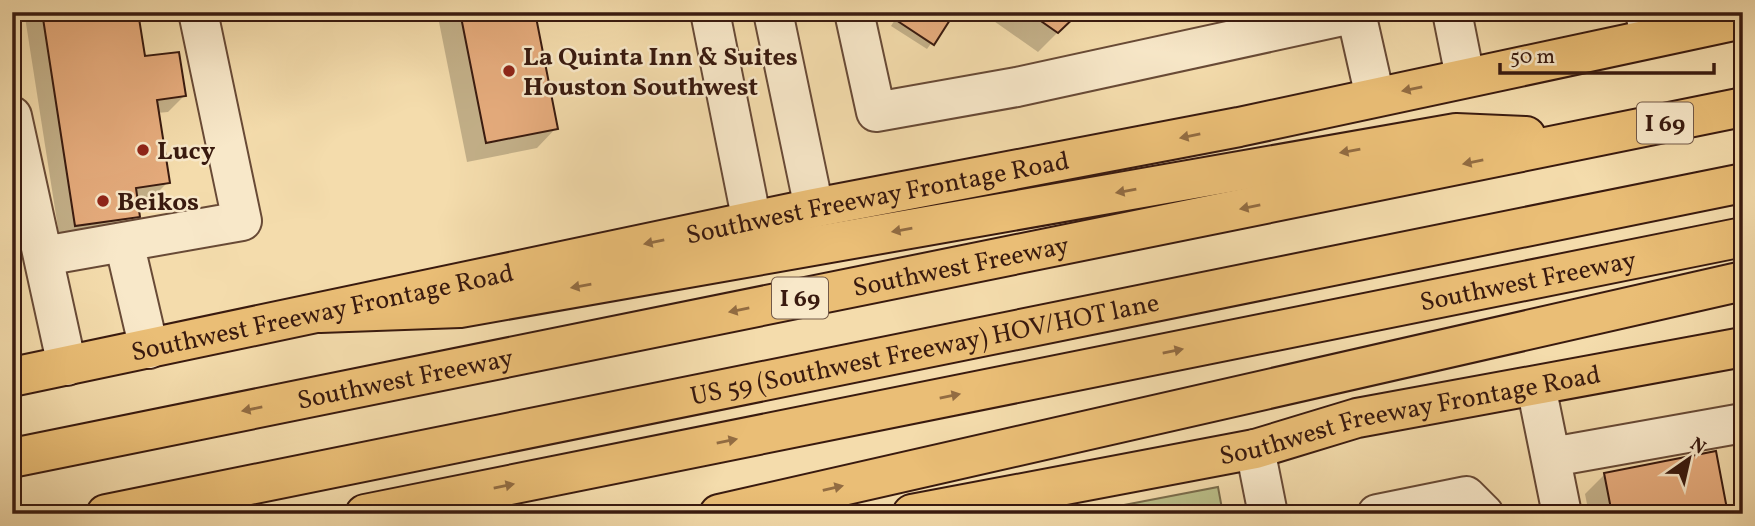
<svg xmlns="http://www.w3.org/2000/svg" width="1755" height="526" viewBox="0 0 1755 526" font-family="Vollkorn,serif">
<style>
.green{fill:#bbc08a;stroke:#7a6d4c;stroke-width:2}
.shadow{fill:#0003}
.building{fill:#e6ac7d;stroke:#391a0f;stroke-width:2}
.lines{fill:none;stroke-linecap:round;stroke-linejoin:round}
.minor-casing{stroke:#684a36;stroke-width:42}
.major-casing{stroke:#391a0f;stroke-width:42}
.highway-casing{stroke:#391a0f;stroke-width:42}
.minor{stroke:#f8e8c9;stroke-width:38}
.major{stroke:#eabe76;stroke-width:38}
.highway{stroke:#eabe76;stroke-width:38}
.oneway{fill:#926c42}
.poi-dot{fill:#8f2418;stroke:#f8e8c9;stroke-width:2.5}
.labels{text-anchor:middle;stroke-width:5;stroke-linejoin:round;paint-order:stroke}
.shield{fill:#f8e8c9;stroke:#725847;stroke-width:2}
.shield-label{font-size:24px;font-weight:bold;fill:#391a0f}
.poi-label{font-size:26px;font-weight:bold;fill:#391a0f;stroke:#f8e8c9;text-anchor:start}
.street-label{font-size:26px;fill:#391a0f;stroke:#f8e8c9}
</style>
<rect width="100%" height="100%" fill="#f4dcac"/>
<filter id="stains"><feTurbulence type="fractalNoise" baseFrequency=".00286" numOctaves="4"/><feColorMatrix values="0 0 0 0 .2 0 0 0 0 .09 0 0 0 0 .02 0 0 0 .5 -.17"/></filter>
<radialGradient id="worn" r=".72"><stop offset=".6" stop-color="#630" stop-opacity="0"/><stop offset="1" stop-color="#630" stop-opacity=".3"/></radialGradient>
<path class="green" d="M1218,487L1223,514H1077Z"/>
<path class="shadow" d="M29,12H136L143,58L184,96L168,112L157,113L168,182L152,198L136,201L138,216L122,232L60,241L25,17Z
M437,12H533L556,128L537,148L467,162Z
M900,12H954L927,49L891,26Z
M981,12H1139L1069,21L1038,52Z
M1604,475L1726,511L1743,514H1589L1585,494Z"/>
<path class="building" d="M42,12H138L145,56L179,52L186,96L157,100L170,183L136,188L140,217L75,226Z
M460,12H535L558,129L486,143Z
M901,12H955L934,45L896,20Z
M1028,12H1080L1058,33Z
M1716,451L1727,509L1743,506V514H1612L1604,473Z"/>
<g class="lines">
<defs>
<path id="minor" d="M710,12L752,222
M773,12L814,208
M854,12L876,112L1017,87L1361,12
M1452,12L1465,77
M1645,12L1650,37
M1356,13L1375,97
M12,116L67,366
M124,242L149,349
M44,256L242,221L198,12
M1536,386L1562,514
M1255,449L1268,514
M1552,457L1743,423
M1377,514L1466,496L1484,514"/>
<g id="major">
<path id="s1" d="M12,377L814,208L1239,127L1743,19"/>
<path id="s2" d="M912,514L1255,449L1357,418L1743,347"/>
</g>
<g id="highway">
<path d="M320,313L460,308L1456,133L1526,136"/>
<path id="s3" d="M12,458L1743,107"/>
<path id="s4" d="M106,514L1743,183"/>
<path id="s5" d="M365,514L1743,237"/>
<path d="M719,514L1743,281"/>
</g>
</defs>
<use href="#minor" class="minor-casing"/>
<use href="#major" class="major-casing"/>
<use href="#highway" class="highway-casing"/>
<use href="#minor" class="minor"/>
<use href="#major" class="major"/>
<use href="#highway" class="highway"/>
</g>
<defs><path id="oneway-solid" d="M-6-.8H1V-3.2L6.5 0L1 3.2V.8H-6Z" transform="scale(1.75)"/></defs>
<g class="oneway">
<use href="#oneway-solid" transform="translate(1412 89) rotate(168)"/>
<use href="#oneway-solid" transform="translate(1190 136) rotate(169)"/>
<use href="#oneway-solid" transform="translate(1350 151) rotate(170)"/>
<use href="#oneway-solid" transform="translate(1473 162) rotate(169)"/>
<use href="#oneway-solid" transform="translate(1126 191) rotate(170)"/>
<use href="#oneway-solid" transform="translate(1250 207) rotate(169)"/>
<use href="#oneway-solid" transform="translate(902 230) rotate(170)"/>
<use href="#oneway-solid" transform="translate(654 242) rotate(168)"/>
<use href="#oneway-solid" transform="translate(581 286) rotate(170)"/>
<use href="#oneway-solid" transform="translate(739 310) rotate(169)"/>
<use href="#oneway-solid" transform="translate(1173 351) rotate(-11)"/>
<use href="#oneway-solid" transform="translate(950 396) rotate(-11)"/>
<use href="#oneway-solid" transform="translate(252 409) rotate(169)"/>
<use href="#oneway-solid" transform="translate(727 441) rotate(-11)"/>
<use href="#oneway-solid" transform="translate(504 486) rotate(-11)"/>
<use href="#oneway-solid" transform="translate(833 488) rotate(-13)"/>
</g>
<g class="poi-dot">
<circle cx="509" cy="71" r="7"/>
<circle cx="143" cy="150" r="7"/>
<circle cx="103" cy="201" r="7"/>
</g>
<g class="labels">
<g class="shield">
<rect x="1637" y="102.5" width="56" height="41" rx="5"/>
<rect x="772" y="277.5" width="56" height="41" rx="5"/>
</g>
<g class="shield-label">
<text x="1665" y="131">I 69</text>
<text x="800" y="306">I 69</text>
</g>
<g class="poi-label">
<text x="523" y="65">La Quinta Inn &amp; Suites<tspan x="523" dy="30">Houston Southwest</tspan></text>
<text x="157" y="159">Lucy</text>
<text x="117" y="210">Beikos</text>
</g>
<g class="street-label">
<text dy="9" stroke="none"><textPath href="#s1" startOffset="884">Southwest Freeway Frontage Road</textPath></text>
<text dy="9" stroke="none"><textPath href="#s3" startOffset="968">Southwest Freeway</textPath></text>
<text dy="9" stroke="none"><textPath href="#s5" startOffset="1186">Southwest Freeway</textPath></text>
<text dy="9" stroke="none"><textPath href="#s1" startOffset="317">Southwest Freeway Frontage Road</textPath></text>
<text dy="9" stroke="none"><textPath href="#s4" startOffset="835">US 59 (Southwest Freeway) HOV/HOT lane</textPath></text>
<text dy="9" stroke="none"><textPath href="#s3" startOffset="401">Southwest Freeway</textPath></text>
<text dy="9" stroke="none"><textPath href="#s2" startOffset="508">Southwest Freeway Frontage Road</textPath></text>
</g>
</g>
<rect width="1755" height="526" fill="none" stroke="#f4dcac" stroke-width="42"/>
<rect x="14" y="14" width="1727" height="498" fill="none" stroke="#391a0f" stroke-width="3.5"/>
<rect x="21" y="21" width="1713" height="484" fill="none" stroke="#391a0f" stroke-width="2"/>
<g transform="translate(1689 459) rotate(34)" stroke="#f8e8c9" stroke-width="5" paint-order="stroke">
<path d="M0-5L12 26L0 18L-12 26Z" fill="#391a0f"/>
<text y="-10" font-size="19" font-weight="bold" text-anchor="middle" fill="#391a0f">N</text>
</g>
<path d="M1500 63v10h214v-10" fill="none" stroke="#391a0f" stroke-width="3.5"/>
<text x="1510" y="63" font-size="21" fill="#391a0f" stroke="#f8e8c9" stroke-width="5" paint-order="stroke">50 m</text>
<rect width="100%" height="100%" filter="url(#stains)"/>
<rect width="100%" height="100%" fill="url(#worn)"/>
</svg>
